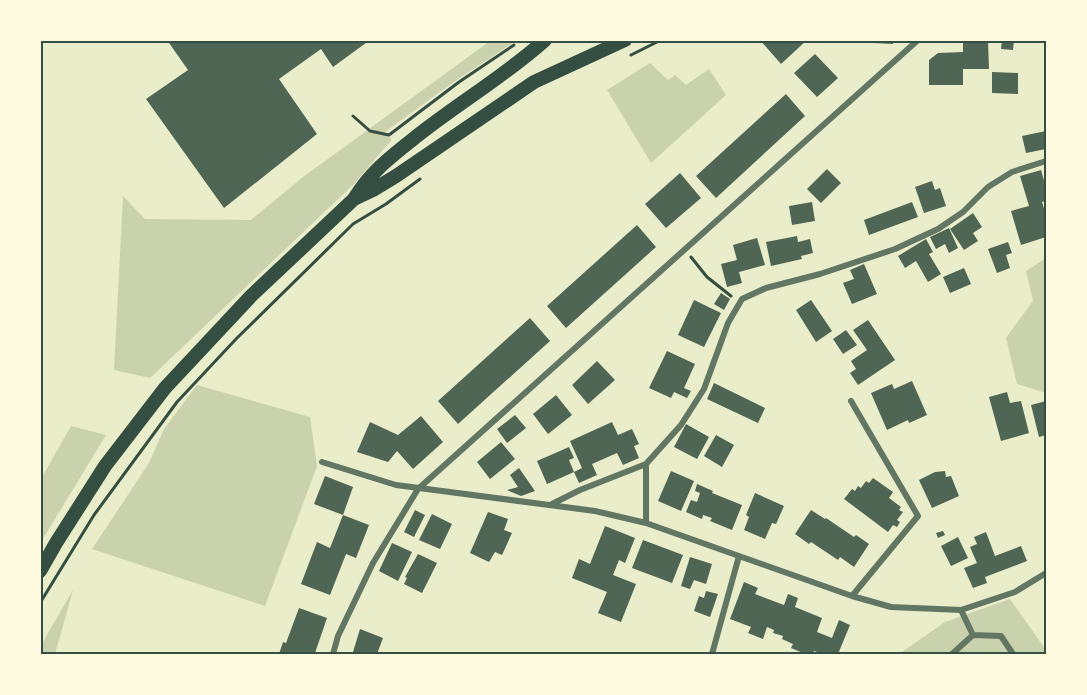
<svg xmlns="http://www.w3.org/2000/svg" width="1087" height="695" viewBox="0 0 1087 695" font-family="'Roboto Condensed',sans-serif">
<style>
.green{fill:#cad2ad}
.building{fill:#4f6655}
.lines{fill:none;stroke-linecap:round;stroke-linejoin:round}
.path{stroke:#344e41;stroke-width:3}
.minor{stroke:#617663;stroke-width:6}
.primary{stroke:#344e41;stroke-width:14}
.neatline{fill:none;stroke:#344e41;stroke-width:2}
</style>
<rect width="100%" height="100%" fill="#e9edc9"/>
<path class="green" d="M490,41H516L455,81L385,132L392,140L380,153L356,182L150,378L114,370L123,196L145,219L251,220L303,177Z
M650,63L668,80L675,75L686,85L709,69L726,95L651,163L607,90Z
M1046,258V393L1017,384L1006,338L1033,301L1026,271Z
M197,385L310,417L317,466L265,606L92,549L149,463L164,429Z
M71,426L106,435L41,542V479Z
M73,590L55,654H41V645Z
M1010,599L1046,650V654H899L945,622Z"/>
<path class="building" d="M167,40H370L333,67L321,49L279,79L317,134L224,208L146,99L188,70Z
M760,40H807L781,64Z
M853,40H893V44L853,42Z
M963,40H988L989,69H963V85H929V60L938,53L963,52Z
M1002,40H1014L1013,50L1001,49Z
M815,54L838,78L817,97L794,73Z
M992,72L1018,73V94L992,93Z
M786,94L805,116L716,198L696,176Z
M1046,131V149L1026,153L1022,136Z
M827,169L841,183L821,203L807,189Z
M1041,170L1046,188V201L1042,202L1046,215V237L1021,245L1011,211L1029,206L1020,176Z
M680,173L701,198L666,228L645,204Z
M932,181L935,190L940,188L946,206L924,213L915,187Z
M812,202L815,221L792,225L789,206Z
M912,202L918,217L869,235L864,220Z
M973,213L982,227L973,233L978,241L964,250L950,229Z
M637,225L656,247L566,328L547,306Z
M949,228L958,248L949,253L945,244L936,249L930,237Z
M797,236L798,242L810,239L813,253L801,256L802,259L771,266L766,242Z
M757,238L765,265L739,272L742,283L727,287L721,264L737,260L733,245Z
M926,239L933,252L929,254L941,274L928,282L916,261L905,268L898,256Z
M1008,242L1012,253L1006,255L1010,268L997,273L988,249Z
M864,264L877,294L852,304L843,283L854,279L850,270Z
M964,268L971,284L950,293L943,277Z
M721,293L730,299L724,310L714,304Z
M694,300L721,313L704,347L678,335Z
M811,300L832,331L816,342L796,310Z
M530,318L550,341L458,424L438,401Z
M868,320L895,360L858,385L850,373L856,369L851,361L867,350L853,330Z
M846,330L857,345L843,354L833,339Z
M667,351L695,364L684,388L691,391L687,398L674,392L671,398L649,388Z
M597,361L615,380L588,404L572,385Z
M912,381L927,415L909,423L908,420L887,430L871,393L892,384L894,389Z
M714,383L765,408L758,423L707,399Z
M1007,392L1010,403L1021,401L1029,433L1001,441L989,397Z
M556,395L572,415L548,434L533,414Z
M1046,401V435L1039,437L1031,405Z
M515,415L526,428L507,443L497,429Z
M421,416L443,442L413,469L397,451L388,462L357,452L370,422L398,435Z
M612,422L618,435L632,429L639,444L634,446L639,458L623,465L617,453L592,464L597,475L579,483L574,472L582,468L570,441Z
M686,424L709,437L697,459L674,447Z
M716,435L734,445L722,467L704,456Z
M501,442L515,459L490,479L477,462Z
M569,447L574,458L569,460L574,472L547,484L537,461Z
M519,468L535,491L521,496L507,490L518,487L510,475Z
M671,471L694,481L681,511L658,501Z
M945,471L946,477L951,476L959,496L932,508L919,480L935,472Z
M325,476L353,487L343,515L369,525L356,558L346,554L330,595L301,584L317,542L330,548L343,515L314,504Z
M873,478L893,492L889,498L901,507L899,510L903,512L897,520L900,522L897,527L893,525L888,532L844,499L852,489L855,491L858,486L861,488L866,481L869,483Z
M697,484L713,491L712,493L742,505L732,530L710,521L712,518L703,515L702,519L686,512L691,500L697,502L700,493L695,491Z
M755,493L784,506L776,524L772,523L765,539L744,530L749,517L746,515Z
M415,510L425,515L414,537L404,532Z
M811,510L825,519L826,518L854,537L856,535L869,544L854,567L840,557L838,560L811,542L809,544L795,534Z
M488,512L508,519L504,530L512,533L502,555L495,552L489,562L470,553Z
M432,514L452,524L440,549L419,540Z
M605,526L635,538L625,563L619,560L613,575L636,584L621,622L598,613L607,592L572,578L579,559L590,564Z
M943,531L945,535L938,538L936,533Z
M986,532L995,556L1021,546L1027,561L985,577L987,583L973,588L964,568L977,563L970,547L977,544L974,537Z
M958,537L968,558L951,566L941,546Z
M643,540L683,555L672,583L632,568Z
M392,543L412,552L398,581L379,571Z
M418,554L437,563L422,593L404,584L407,578L405,577Z
M690,557L712,564L706,584L694,580L690,589L681,586Z
M744,582L758,588L755,594L784,605L788,594L798,598L795,607L822,618L817,632L832,638L839,620L850,625L838,654H823L814,651L812,654H803V653L791,648L793,644L782,639L783,636L773,633L774,630L767,627L763,639L748,633L751,627L730,619Z
M706,591L718,594L710,617L694,611L699,596L704,598Z
M299,608L327,618L315,653L311,652L310,654H279L283,642L286,643Z
M360,629L383,638L377,654H360L353,652Z"/>
<g class="lines">
<path class="path" d="M631,55L661,40
M353,116L370,131L389,135L459,82L514,45
M691,257L707,277L731,296
M40,603L94,515L177,402L236,339L353,224L386,204L420,179"/>
<path class="minor" d="M851,401L918,516L852,596
M322,462L396,485L595,511L646,523L852,596L891,607L961,610L1015,592L1046,573
M646,464L681,425L704,389L728,323L742,299L766,288L820,274L895,249L938,229L963,212L988,187L1012,172L1046,161
M552,504L580,490L646,464V523
M961,610L973,635
M333,654L338,636L373,563L418,489L918,40
M712,654L739,556
M952,654L973,635L1001,636L1013,654"/>
<path class="primary" d="M354,199L373,190L396,176L534,82L625,40
M40,571L56,543L105,466L165,388L251,296L354,199C370,173 388,159 412,140C455,105 504,77 545,40"/>
</g>
<rect width="1087" height="695" fill="none" stroke="#fefae0" stroke-width="84"/>
<rect x="42" y="42" width="1003" height="611" class="neatline"/>
</svg>
